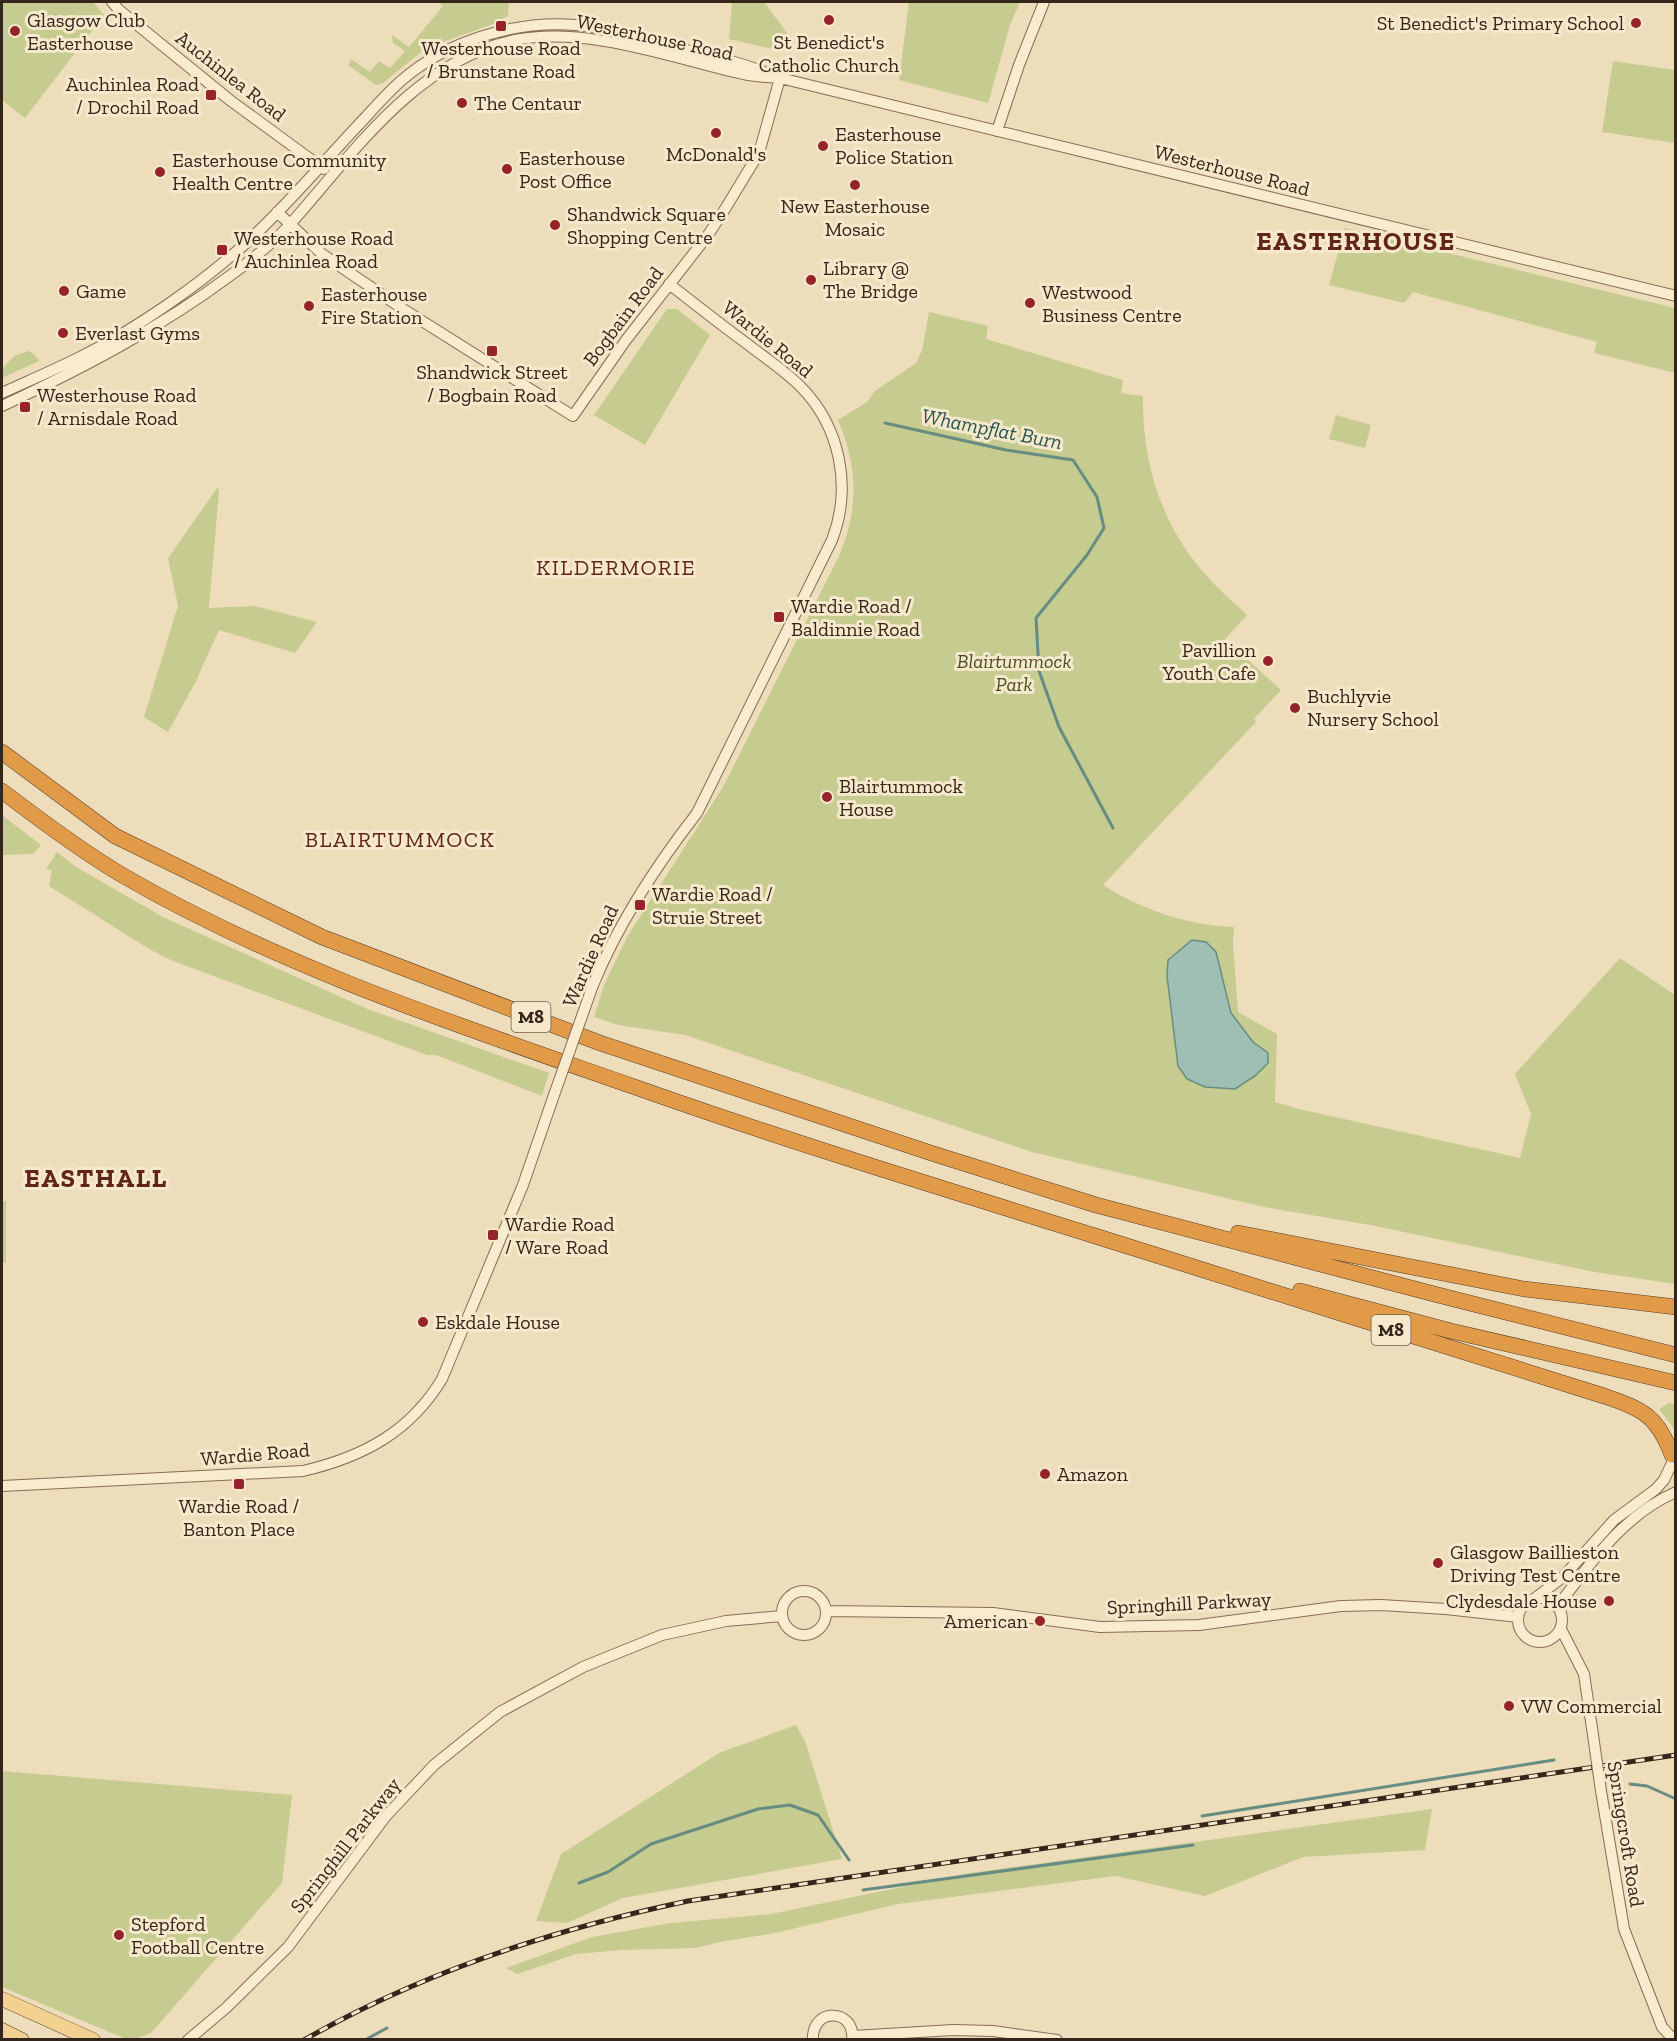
<svg xmlns="http://www.w3.org/2000/svg" width="1677" height="2041" viewBox="0 0 1677 2041" font-family="'Zilla Slab',serif">
<style>
.green{fill:#c6cb90}
.water{fill:#9fbfb5;stroke:#678c82;stroke-width:1.5}
.lines{fill:none;stroke-linecap:round;stroke-linejoin:round}
.stream{stroke:#678c82;stroke-width:3}
.tertiary-casing{stroke:#856d55;stroke-width:12}
.primary-casing{stroke:#523c2a;stroke-width:15}
.motorway-casing{stroke:#523c2a;stroke-width:16}
.tertiary{stroke:#f9ebce;stroke-width:10}
.primary{stroke:#f3d291;stroke-width:14}
.motorway{stroke:#e19a48;stroke-width:15}
.rail-casing{stroke:#34261a;stroke-width:5}
.rail{stroke:#f5e8cb;stroke-width:3;stroke-dasharray:9;stroke-linecap:butt}
.tertiary-bridge-casing{stroke:#856d55;stroke-width:12;stroke-linecap:butt}
.tertiary-bridge{stroke:#f9ebce;stroke-width:10}
.poi-dot{fill:#952428;stroke:#f5e8cb;stroke-width:2}
.labels{text-anchor:middle;stroke-width:6;stroke-linejoin:round;paint-order:stroke}
.shield{fill:#f5e8cb;stroke:#6e604f;stroke-width:1.5}
.shield-label{font-size:18px;font-weight:bold;fill:#34261a}
.poi-label{font-size:20px;fill:#34261a;stroke:#f5e8cb;text-anchor:start}
.street-label{font-size:20px;fill:#34261a;stroke:#f5e8cb}
.park-label{font-size:20px;font-style:italic;fill:#465021;stroke:#f5e8cb}
.water-label{font-size:21px;font-style:italic;fill:#295450;stroke:#f5e8cb}
.quarter-label{font-size:22px;letter-spacing:1.5px;fill:#612619;stroke:#f5e8cb}
.district-label{font-size:26px;font-weight:bold;letter-spacing:1.5px;fill:#612619;stroke:#f5e8cb}
</style>
<rect width="100%" height="100%" fill="#edb"/>
<path class="green" d="M2,2H93L104,15L25,118L2,100Z
M438,2H509L508,16L496,23L426,48L383,83L376,85L348,65L351,59L370,72L379,61L390,68L405,51L393,43L392,35L409,47L443,6Z
M732,2H764L787,33L781,51L729,39Z
M909,2H1020L1010,25L988,103L899,80Z
M1613,61L1675,70V143L1602,132Z
M1345,228L1675,308V373L1594,353L1597,342L1413,292L1404,303L1329,285Z
M667,309H677L710,335L645,445L594,415Z
M929,312L988,326L986,339L1123,380L1121,393L1143,396C1142,459 1159,518 1199,567C1213,584 1231,600 1247,615L1225,639L1281,690L1254,719L1256,722L1103,885C1142,910 1187,925 1234,927L1233,944L1238,1012L1277,1034L1275,1102L1299,1109L1520,1158L1531,1114L1515,1074L1620,958L1675,995V1284L1595,1272L1370,1225L1264,1207L1032,1152L685,1035L618,1025L594,1017L604,985L627,937L723,787L839,556C859,508 858,467 838,420L867,402L875,391L916,363L922,350Z
M28,351L34,354L39,361L2,378V369L14,356Z
M1336,415L1371,425L1365,448L1329,439Z
M218,487L219,491L209,608L255,606L317,622L295,653L219,630L195,683L168,732L144,717L178,606L168,558Z
M2,815L41,845L33,854L2,855Z
M57,852L76,867L163,917L370,1010L549,1073L542,1096L436,1055H427L173,961L149,949L49,886L52,870L46,869Z
M6,1201V1262L2,1263V1202Z
M1669,1403L1675,1404V1430L1659,1409Z
M796,1725L805,1741L842,1859L623,1898L567,1923L536,1921L561,1854L719,1753Z
M2,1771L292,1795L282,1883L151,2033L135,2039H126L2,1987Z
M1432,1809L1425,1850L1303,1857L1205,1896L1116,1876L898,1904L775,1933L720,1942L696,1948L622,1950L576,1954L517,1974L506,1968L592,1937L671,1923L771,1914L970,1873Z"/>
<path class="water" d="M1192,940L1206,942L1216,952L1231,1013L1253,1042L1268,1053V1063L1255,1076L1235,1089L1205,1087L1187,1079L1178,1066L1167,976L1168,960Z"/>
<g class="lines">
<path class="stream" d="M885,423L1006,450L1073,460L1097,497L1104,528L1087,555L1036,618L1039,671L1059,727L1113,828
M1630,1784L1647,1786L1676,1799
M1202,1816L1554,1760
M579,1883L608,1872L651,1844L758,1809L790,1805L818,1815L849,1860
M863,1890L1193,1845
M365,2040L387,2028"/>
<defs>
<path id="tertiary" d="M112,2L119,10L231,101L324,169
M997,131L1019,65L1044,2
M277,212L322,254L403,309L573,416L626,340L708,235L725,209L759,153L780,78
M2,393C28,381 54,370 80,357C136,329 198,286 245,244C287,206 324,161 364,119C376,106 388,92 402,80C447,41 516,20 575,25C606,27 634,38 664,45C699,53 735,60 769,74
M2,406C81,369 160,328 231,275C249,262 279,238 293,221C355,151 417,60 515,40C588,26 672,58 743,74C755,77 768,77 780,78L1676,296
M593,985C619,922 655,867 697,813L832,540C852,488 841,427 800,386C784,370 764,357 746,343C720,324 695,304 669,284
M2,1486L303,1471C363,1457 410,1432 442,1379L523,1185L554,1095
M782 1613a22 22 0 1 1 44 0a22 22 0 1 1-44 0Z
M1518 1620a22 22 0 1 1 44 0a22 22 0 1 1-44 0Z
M1534,1599L1563,1577L1614,1520L1656,1489L1664,1480L1672,1463
M1557,1607C1590,1564 1624,1514 1676,1492
M826,1611L993,1613L1100,1627L1199,1625L1341,1606L1381,1605L1446,1609L1518,1617
M1561,1629L1584,1674L1593,1735
M1601,1791L1624,1929L1662,2027L1674,2040
M853,2036L953,2030L993,2031L1057,2040
M188,2040L226,2008L288,1947L386,1816L434,1765L500,1712L583,1667L662,1635L726,1621L782,1616
M813,2040C811,2007 856,2008 852,2040"/>
<path id="primary" d="M2,1999L93,2040
M2,2030L22,2040"/>
<path id="motorway" d="M2,752L115,836L322,937L600,1043L934,1154L1096,1205L1434,1294L1676,1355
M2,791C40,820 80,850 122,875C280,967 460,1026 632,1086C784,1140 938,1187 1092,1235C1263,1289 1433,1342 1604,1396C1642,1409 1657,1415 1672,1455
M1238,1233L1524,1289L1676,1307
M1300,1291L1451,1331L1676,1383"/>
</defs>
<use href="#tertiary" class="tertiary-casing"/>
<use href="#primary" class="primary-casing"/>
<use href="#motorway" class="motorway-casing"/>
<use href="#tertiary" class="tertiary"/>
<use href="#primary" class="primary"/>
<use href="#motorway" class="motorway"/>
<defs>
<path id="rail" d="M304,2040C422,1972 555,1929 688,1901L1676,1755"/>
</defs>
<use href="#rail" class="rail-casing"/>
<use href="#rail" class="rail"/>
<defs>
<path id="tertiary-bridge" d="M554,1095L593,985
M1593,1735L1601,1791"/>
</defs>
<use href="#tertiary-bridge" class="tertiary-bridge-casing"/>
<use href="#tertiary-bridge" class="tertiary-bridge"/>
</g>
<g class="poi-dot">
<circle cx="829" cy="20" r="6"/>
<circle cx="1636" cy="23" r="6"/>
<rect x="495" y="20" width="12" height="12" rx="3"/>
<circle cx="15" cy="31" r="6"/>
<rect x="205" y="89" width="12" height="12" rx="3"/>
<circle cx="462" cy="103" r="6"/>
<circle cx="716" cy="133" r="6"/>
<circle cx="823" cy="146" r="6"/>
<circle cx="507" cy="169" r="6"/>
<circle cx="160" cy="172" r="6"/>
<circle cx="855" cy="185" r="6"/>
<circle cx="555" cy="225" r="6"/>
<rect x="216" y="244" width="12" height="12" rx="3"/>
<circle cx="811" cy="280" r="6"/>
<circle cx="64" cy="291" r="6"/>
<circle cx="1030" cy="303" r="6"/>
<circle cx="309" cy="306" r="6"/>
<circle cx="63" cy="333" r="6"/>
<rect x="486" y="345" width="12" height="12" rx="3"/>
<rect x="19" y="401" width="12" height="12" rx="3"/>
<rect x="773" y="611" width="12" height="12" rx="3"/>
<circle cx="1268" cy="661" r="6"/>
<circle cx="1295" cy="708" r="6"/>
<circle cx="827" cy="797" r="6"/>
<rect x="634" y="899" width="12" height="12" rx="3"/>
<rect x="487" y="1229" width="12" height="12" rx="3"/>
<circle cx="423" cy="1322" r="6"/>
<circle cx="1045" cy="1474" r="6"/>
<rect x="233" y="1478" width="12" height="12" rx="3"/>
<circle cx="1438" cy="1563" r="6"/>
<circle cx="1609" cy="1601" r="6"/>
<circle cx="1040" cy="1621" r="6"/>
<circle cx="1509" cy="1706" r="6"/>
<circle cx="119" cy="1935" r="6"/>
</g>
<g class="labels">
<g class="shield">
<rect x="511.5" y="1002" width="39" height="30" rx="4.5"/>
<rect x="1371.5" y="1315" width="39" height="30" rx="4.5"/>
</g>
<g class="shield-label">
<text x="531" y="1023">M8</text>
<text x="1391" y="1336">M8</text>
</g>
<g class="poi-label">
<text x="27" y="27">Glasgow Club<tspan x="27" dy="23">Easterhouse</tspan></text>
<text x="1624" y="30" text-anchor="end">St Benedict's Primary School</text>
<text x="829" y="49" text-anchor="middle">St Benedict's<tspan x="829" dy="23">Catholic Church</tspan></text>
<text x="501" y="55" text-anchor="middle">Westerhouse Road<tspan x="501" dy="23">/ Brunstane Road</tspan></text>
<text x="199" y="91" text-anchor="end">Auchinlea Road<tspan x="199" dy="23">/ Drochil Road</tspan></text>
<text x="474" y="110">The Centaur</text>
<text x="835" y="141">Easterhouse<tspan x="835" dy="23">Police Station</tspan></text>
<text x="716" y="161" text-anchor="middle">McDonald's</text>
<text x="519" y="165">Easterhouse<tspan x="519" dy="23">Post Office</tspan></text>
<text x="172" y="167">Easterhouse Community<tspan x="172" dy="23">Health Centre</tspan></text>
<text x="855" y="213" text-anchor="middle">New Easterhouse<tspan x="855" dy="23">Mosaic</tspan></text>
<text x="567" y="221">Shandwick Square<tspan x="567" dy="23">Shopping Centre</tspan></text>
<text x="234" y="245">Westerhouse Road<tspan x="234" dy="23">/ Auchinlea Road</tspan></text>
<text x="823" y="275">Library @<tspan x="823" dy="23">The Bridge</tspan></text>
<text x="76" y="298">Game</text>
<text x="1042" y="299">Westwood<tspan x="1042" dy="23">Business Centre</tspan></text>
<text x="321" y="301">Easterhouse<tspan x="321" dy="23">Fire Station</tspan></text>
<text x="75" y="340">Everlast Gyms</text>
<text x="492" y="379" text-anchor="middle">Shandwick Street<tspan x="492" dy="23">/ Bogbain Road</tspan></text>
<text x="37" y="402">Westerhouse Road<tspan x="37" dy="23">/ Arnisdale Road</tspan></text>
<text x="791" y="613">Wardie Road /<tspan x="791" dy="23">Baldinnie Road</tspan></text>
<text x="1256" y="657" text-anchor="end">Pavillion<tspan x="1256" dy="23">Youth Cafe</tspan></text>
<text x="1307" y="703">Buchlyvie<tspan x="1307" dy="23">Nursery School</tspan></text>
<text x="839" y="793">Blairtummock<tspan x="839" dy="23">House</tspan></text>
<text x="652" y="901">Wardie Road /<tspan x="652" dy="23">Struie Street</tspan></text>
<text x="505" y="1231">Wardie Road<tspan x="505" dy="23">/ Ware Road</tspan></text>
<text x="435" y="1329">Eskdale House</text>
<text x="1057" y="1481">Amazon</text>
<text x="239" y="1513" text-anchor="middle">Wardie Road /<tspan x="239" dy="23">Banton Place</tspan></text>
<text x="1450" y="1559">Glasgow Baillieston<tspan x="1450" dy="23">Driving Test Centre</tspan></text>
<text x="1597" y="1608" text-anchor="end">Clydesdale House</text>
<text x="1028" y="1628" text-anchor="end">American</text>
<text x="1521" y="1713">VW Commercial</text>
<text x="131" y="1931">Stepford<tspan x="131" dy="23">Football Centre</tspan></text>
</g>
<g class="street-label">
<text transform="translate(655 37) rotate(12)" y="7">Westerhouse Road</text>
<text transform="translate(231 76) rotate(38)" y="7">Auchinlea Road</text>
<text transform="translate(1232 170) rotate(14)" y="7">Westerhouse Road</text>
<text transform="translate(623 316) rotate(-53)" y="7">Bogbain Road</text>
<text transform="translate(768 339) rotate(39)" y="7">Wardie Road</text>
<text transform="translate(590 956) rotate(-66)" y="7">Wardie Road</text>
<text transform="translate(255 1454) rotate(-5)" y="7">Wardie Road</text>
<text transform="translate(1189 1603) rotate(-3)" y="7">Springhill Parkway</text>
<text transform="translate(1626 1834) rotate(81)" y="7">Springcroft Road</text>
<text transform="translate(345 1845) rotate(-52)" y="7">Springhill Parkway</text>
</g>
<g class="park-label">
<text x="1014" y="668">Blairtummock<tspan x="1014" dy="23">Park</tspan></text>
</g>
<g class="water-label">
<text transform="translate(992 429) rotate(11)" y="7">Whampflat Burn</text>
</g>
<g class="quarter-label">
<text x="616" y="575">KILDERMORIE</text>
<text x="400" y="847">BLAIRTUMMOCK</text>
</g>
<g class="district-label">
<text x="1356" y="250">EASTERHOUSE</text>
<text x="96" y="1187">EASTHALL</text>
</g>
</g>
<rect width="1677" height="2041" fill="none" stroke="#34261a" stroke-width="6"/>
</svg>
